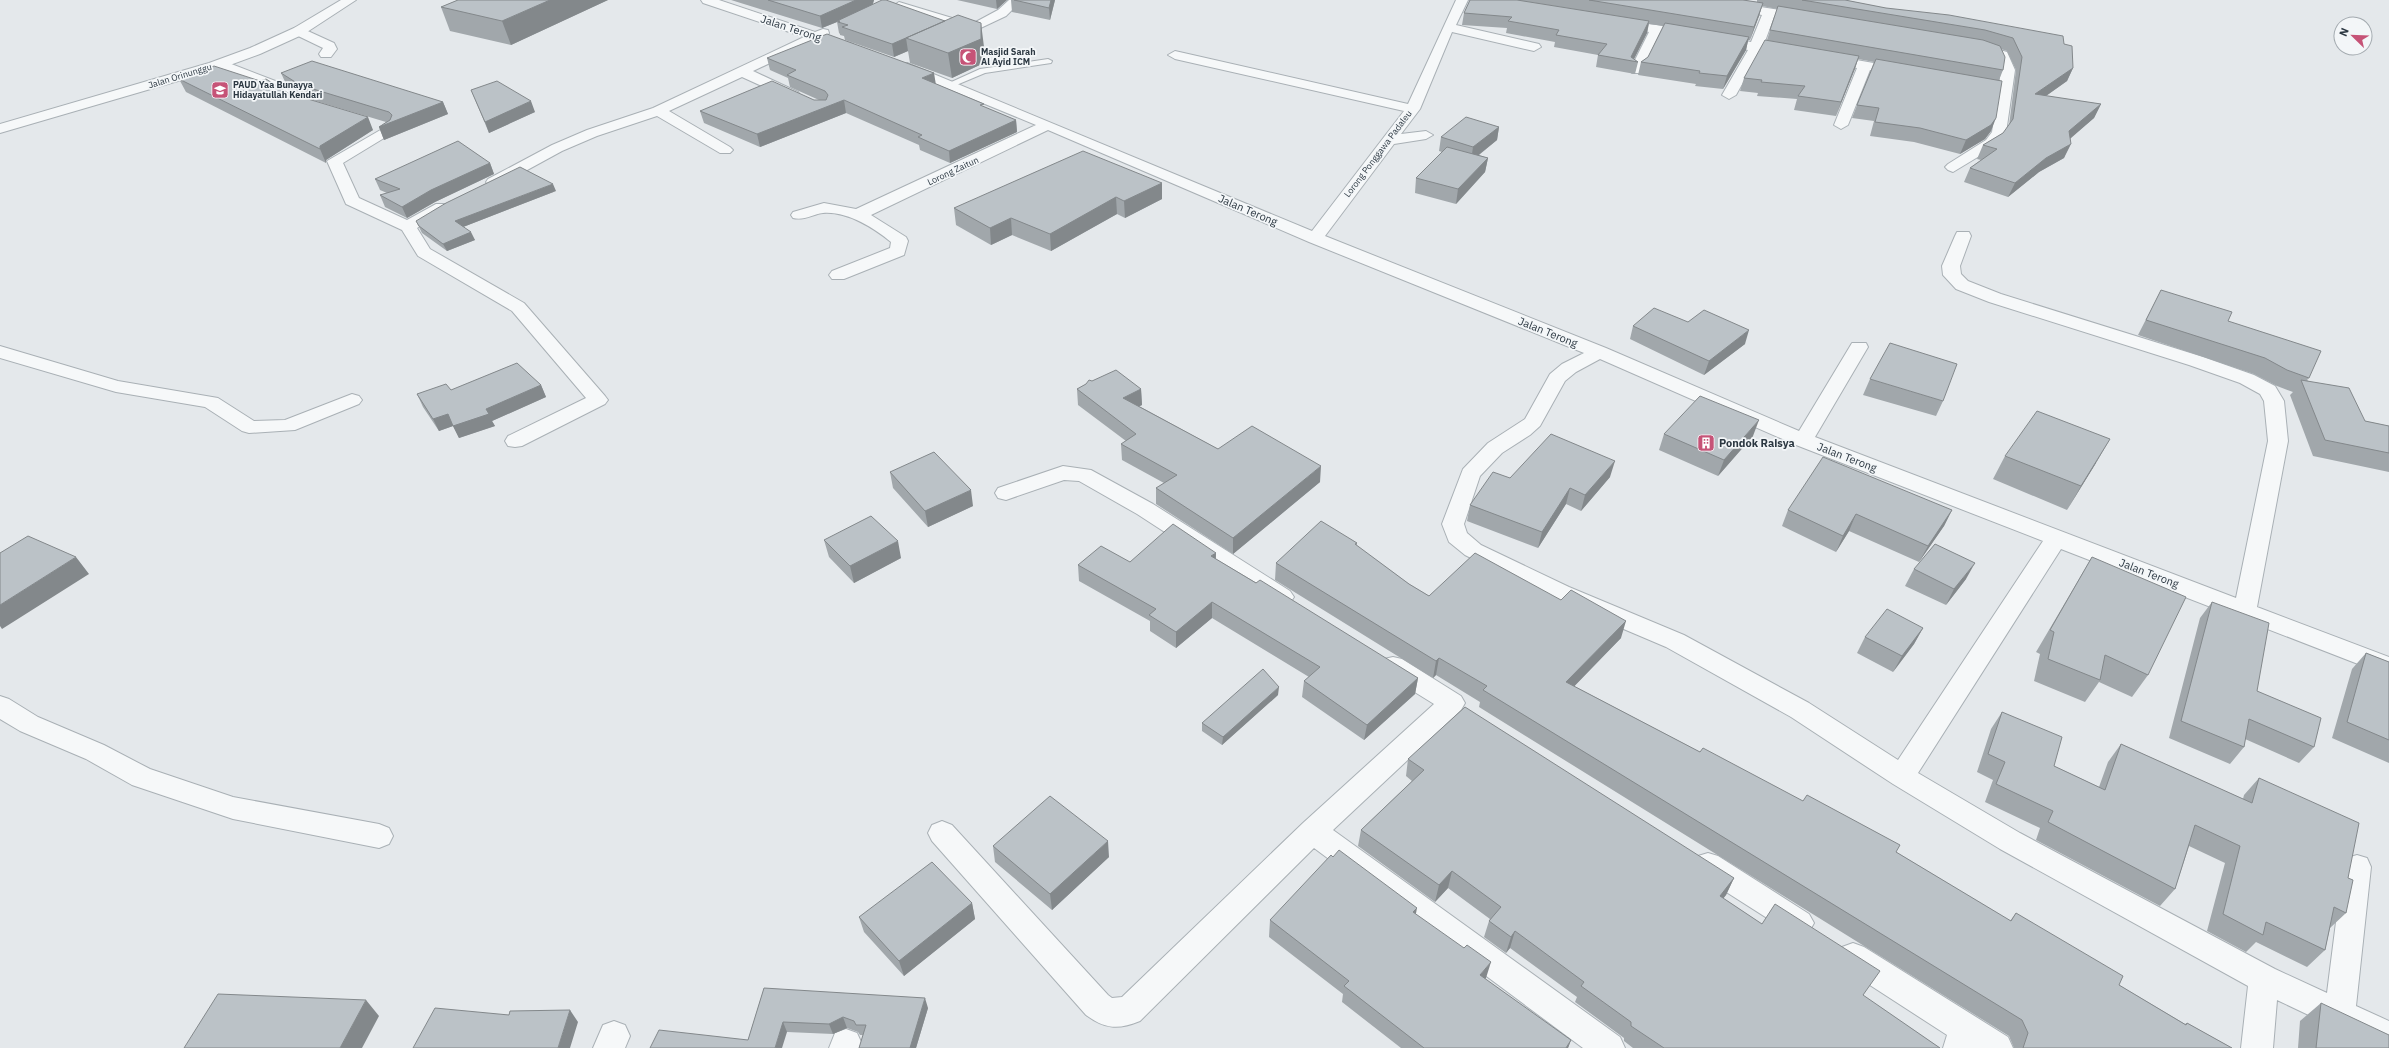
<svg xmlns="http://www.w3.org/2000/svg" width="2389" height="1048" viewBox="0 0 2389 1048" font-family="'IBM Plex Sans',sans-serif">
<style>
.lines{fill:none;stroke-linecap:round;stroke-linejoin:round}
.service-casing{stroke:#a9b0b5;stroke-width:2}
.minor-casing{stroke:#a9b0b5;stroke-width:2}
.tertiary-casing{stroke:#a9b0b5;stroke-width:2}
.service{fill:#f6f8f9;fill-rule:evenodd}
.minor{fill:#f6f8f9;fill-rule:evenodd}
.tertiary{fill:#f6f8f9;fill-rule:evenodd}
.wall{fill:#a1a7ab}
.shaded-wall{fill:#83888b}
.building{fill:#bbc2c7;stroke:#83888b}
.labels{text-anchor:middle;stroke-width:3.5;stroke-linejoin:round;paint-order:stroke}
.far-poi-label{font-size:9px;font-weight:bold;fill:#2c3842;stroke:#f3f6f8;text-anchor:start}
.far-street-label{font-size:9px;fill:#2c3842;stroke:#f3f6f8}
.street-label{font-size:11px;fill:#2c3842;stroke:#f3f6f8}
.poi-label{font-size:11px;font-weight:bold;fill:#2c3842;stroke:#f3f6f8;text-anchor:start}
</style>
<rect width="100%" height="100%" fill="#e4e8eb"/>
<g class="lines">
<defs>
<path id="service" d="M1048,59L1052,61L1051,63L985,73L954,86L947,84L980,69Z"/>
<path id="minor" d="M701,0H719L815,32L823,29L828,30L829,33L827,36L853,44L855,47L848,51L817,41L753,71L798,92L800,95L798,98H788L742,77L669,111L730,147L733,150L730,153H720L657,116L597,136L562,151L500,185H488L486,182L488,179L552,145L587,130L653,108L804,37L703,3Z
M1009,0H1022L1006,16L970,33L895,9L893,6L899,2L972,24L998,10Z
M1456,0H1468L1456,25L1539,44L1541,47L1534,51L1452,32L1420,109L1401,134L1426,131L1433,135L1426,139L1394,144L1325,236L1606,348L1799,431L1852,343H1866L1868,347L1815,437L2236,598L2268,441L2264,401L2260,394L2240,383L2189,365L1989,302L1956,289L1943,275L1942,266L1955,236L1957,232H1969L1971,236L1960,266L1961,274L1968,281L2001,294L2203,357L2254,375L2275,386L2284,401L2288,441L2257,607L2389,657V676L2061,549L1918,773L2020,833L2275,969L2327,993L2343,867L2347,858L2357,855L2367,858L2371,867L2356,1006L2389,1021V1048H2378L2277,1000L2273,1048H2241L2248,986L2000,849L1893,784L1791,717L1666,647L1553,599L1465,555L1449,542L1442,524L1463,469L1488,443L1525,419L1550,374L1562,364L1584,353L1309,242L1048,130L871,215L906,237L908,241L904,255L844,279H832L829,275L832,271L890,248L891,242C874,228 847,211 823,213C813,214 804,221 793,218L791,215L793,212L824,203L856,209L1036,125L902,70L900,67L907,63L1312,231L1404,111L1175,59L1168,55L1175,51L1408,104ZM1600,359L1796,445L2043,541L1898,760L1809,703L1684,635L1569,587L1481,545L1467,533L1464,524L1480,476L1502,453L1530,435L1540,426L1565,381L1576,372Z
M1686,0H1716L1806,14L1812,18L1806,22L1774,17L1764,44L1795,50L1797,53L1790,57L1760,52L1736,95L1729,99L1722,95L1748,50L1661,34L1642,73H1632L1630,70L1649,32L1614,26L1613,23L1614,20L1657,25L1751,42L1762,15L1692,4Z
M299,27L334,43L337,49L331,57H321L319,54L323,48L294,34L293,31L294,28Z
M1977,44L2007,52L2015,70L2006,133L1996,146L1953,172L1948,170L1945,167L1948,164L1986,140L1992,132L1998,93L1967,87L1965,84L1972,80L1999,85L2001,70L1996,58L1972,51L1970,48Z
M1828,55L1902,68L1909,72L1902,76L1870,70L1848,125L1841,129L1834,125L1857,68L1823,62L1821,59L1823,56Z
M221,60L278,82L295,95L293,98H283L268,88L216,67L214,64L216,61Z
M389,125L396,129L394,132L343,163L359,198L407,220L436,204H448L450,207L448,210L417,228L430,249L524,303L605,396L608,400L605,404L522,446L515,447L508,446L505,441L508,436L586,398L512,311L418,256L402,230L346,204L327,161Z
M0,346L118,381L218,398L254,421L285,420L352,394L359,396L362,400L359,404L295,430L249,433L242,431L205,407L116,392L0,358Z
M1063,466L1091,470L1153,504L1290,591L1294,597L1290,603L1282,605L1274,603L1137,514L1079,481L1064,480L1006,500L998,498L995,493L998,488Z
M1393,657L1402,659L1461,696L1465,703L1461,710L1333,830L1620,1037L1625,1048H1583L1314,848L1140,1021C1118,1030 1105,1029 1086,1015L932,841L928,833L932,825L942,821L952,825L1108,995L1112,998L1122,997L1303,823L1434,704L1384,673L1381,666L1384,659Z
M0,696L9,699L38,717L104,745L150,769L233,797L379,824L389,828L393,836L389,844L379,848L233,819L132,785L86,759L20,731L0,719Z
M1708,853L1718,856L1809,914L1814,923L1809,932L1799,936L1789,932L1698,874L1694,865L1698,856Z
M1853,943L1864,947L2008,1037L2013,1048H1943L1947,1035L1842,967L1838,957L1842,947Z
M614,1021L625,1025L630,1036L625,1048H593L603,1025Z
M846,1029L857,1033L862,1044L861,1048H829L835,1033Z"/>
<path id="tertiary" d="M341,0H356L304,34L260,54L219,69L0,133V124L209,63L250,48L294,28Z"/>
</defs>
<use href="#service" class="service-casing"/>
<use href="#minor" class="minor-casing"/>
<use href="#tertiary" class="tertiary-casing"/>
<use href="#service" class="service"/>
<use href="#minor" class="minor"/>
<use href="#tertiary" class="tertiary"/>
</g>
<path class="wall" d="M458,0H608L511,45L450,31L441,7Z
M731,0H874L873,4L984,47V63L952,78L910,63L908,51L894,57L845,40L844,36L840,35V34L839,33L837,22L822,28Z
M957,0H1007L997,9Z
M1011,0H1055L1050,20L1012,12Z
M1470,0H1743L1757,2V0H1845L2064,44L2073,68L2067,81L2046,96L2101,104L2094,118L2070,138L2064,158L2039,172L2008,197L1964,182L1970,168L1981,160L1977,159L1983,145L2003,133L2009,126L2016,70L2007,51L2001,49L2003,70L1999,80L1991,131L1985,139L1960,154L1914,142L1870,136L1874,121L1852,118L1874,62L1858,59L1836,116L1794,110L1797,99L1757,96L1758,93L1740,91L1744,78L1767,40L1777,9L1762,6L1759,16L1750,40H1748L1746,50L1723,89L1695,86L1696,84L1638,75L1641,62L1648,57L1663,26L1649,24L1647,33L1634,59L1638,62L1635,74L1596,67L1598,55L1554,47L1555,42L1506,33L1507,28L1462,25L1464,13Z
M767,58L936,84L984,107L1016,120L1017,132L950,163L920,150L919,145L846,113L760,147L704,123L700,111L819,100L790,87L788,78L770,70Z
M281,73L443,102L448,114L384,140L379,127L386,122L306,98L287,86Z
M179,79L288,93L373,130L326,160V163L186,92Z
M471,90L535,112L489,133Z
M1499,127L1497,140L1479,155L1488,158L1485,172L1456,204L1415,193L1416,178L1442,152L1439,151L1441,137Z
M490,163L494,174L435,202L407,218L385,207L380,195L387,193L380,190L375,179Z
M1162,183V199L1125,218L1117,214L1051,251L1012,235L991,245L956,225L954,208Z
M556,191L463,227L475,240L447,251L422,233L416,221Z
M2161,290L2228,321L2309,378L2307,380L2365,421L2389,426V472L2313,456L2290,395L2293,392L2277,386L2254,374L2138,335Z
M1688,322L1745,344L1704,375L1630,339L1633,326Z
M1870,379L1943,401L1936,416L1863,395Z
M1092,381L1141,389L1142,405L1139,406L1218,449L1320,482L1233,554L1156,504V488L1164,483L1122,460L1121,444L1126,441L1078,405L1077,389Z
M541,385L546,397L492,421L495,426L459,438L453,426L439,431L423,407L417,394L451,390Z
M1664,434L1753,436L1718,476L1659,450Z
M2005,456L2096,463L2067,510L1993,479Z
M890,472L973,506L928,527L893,488Z
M1610,477L1581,511L1566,504L1538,548L1467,521L1470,505L1510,478Z
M1788,510H1952L1944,526L1919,562L1849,531L1836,552L1782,526Z
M824,540L901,558L854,583L829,557Z
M1357,543V546L1409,584L1429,596L1621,638L1574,686L1700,752L1896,852L2010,921L2016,913L2119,985L2185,1024L2187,1023L2232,1048H2014L2009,1036L1479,707L1480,702L1436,675L1433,678L1275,580L1276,563Z
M1216,553V559L1418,678L1415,694L1364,740L1302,697L1304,681L1309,677L1212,618L1176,648L1150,631V621L1079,581L1078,565L1130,562Z
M2092,557L2148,675L2132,697L2099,682L2085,702L2034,681L2040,654L2036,652L2079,579Z
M1914,569L1966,579L1946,605L1905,586Z
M2212,602L2257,691L2314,747L2299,763L2245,739L2244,747L2230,764L2169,738L2200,618Z
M1923,628L1914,644L1893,672L1857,653L1865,637Z
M2366,653L2389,662V763L2332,738L2352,669Z
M1278,695L1222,745L1202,731V723Z
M2002,712L2054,766L2099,787L2108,762L2121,744L2243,799L2244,795L2259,778L2348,878L2346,913L2330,928L2325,950L2307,967L2256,942L2246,952L2207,931L2225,863L2189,846L2175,889L2160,906L2036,840L2040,828L1985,802L1993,780L1977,772L1991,729Z
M1408,759L1734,878L1726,895L1723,898L1863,996L1940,1048H1633L1624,1041V1038L1575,1002L1577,997L1510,948L1506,953L1484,937L1489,921L1490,919L1448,888L1435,902L1358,846L1361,830L1412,781L1406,776Z
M993,846L1109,857L1052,910L995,862Z
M972,903L975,919L904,976L864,932L859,917Z
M1416,914L1486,978L1485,979L1571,1040L1568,1048H1401L1342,1002L1343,994L1269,937L1270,920Z
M764,988L928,1008L916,1048H859L863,1035H860L858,1032L847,1028L833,1034L787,1032L748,1040Z
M2321,1003L2389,1048H2298L2300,1021Z"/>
<path class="shaded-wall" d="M550,0H608L511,45L502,21Z
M856,0H874L872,6L837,21V22L822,28L820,16Z
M996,0H1007L997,9Z
M1051,0H1055L1050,20L1049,8Z
M1763,3L1759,16L1750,40L1754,27Z
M945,21L906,38L908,51L894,57L892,44Z
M1649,21L1647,33L1633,61L1631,57Z
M981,23L984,47V63L952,78L948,53Z
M1749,37L1746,50L1723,89L1727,76Z
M1859,56L1855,69L1836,116L1841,102Z
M2073,68L2067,81L2029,108L2035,94Z
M934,73L936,85L922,78Z
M844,100L846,113L760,147L757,134Z
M531,101L535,112L489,133L485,122Z
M443,102L448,114L384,140L379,127Z
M2101,104L2094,118L2063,145L2069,131Z
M368,117L373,130L326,160V163L320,149V146Z
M1996,118L1991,131L1985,139L1960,154L1966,140Z
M1016,120L1017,132L950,163L949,151Z
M1499,127L1497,140L1471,161L1473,147Z
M2071,144L2064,158L2039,172L2008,197L2015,183L2046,158Z
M1488,158L1485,172L1456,204L1458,189Z
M490,163L494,174L435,202L407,218L402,207L431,190Z
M1162,183V199L1125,218L1124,201Z
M553,184L556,191L458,229L455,221Z
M1116,197L1117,214L1051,251L1050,234Z
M1011,218L1012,235L991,245L990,228Z
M471,232L475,240L447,251L443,244Z
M1749,330L1745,344L1704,375L1709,361Z
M541,385L546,397L492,421L495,426L459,438L453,426L439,431L433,419L448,414L486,409Z
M1141,389L1142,405L1124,414L1123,398Z
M1759,420L1753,436L1718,476L1724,460Z
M2110,439L2096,463L2067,510L2081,486Z
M1615,461L1610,477L1581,511L1585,495Z
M1321,466L1320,482L1233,554V538Z
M1570,488L1566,504L1538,548L1542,532Z
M971,490L973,506L928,527L925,511Z
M1952,510L1944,526L1919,562L1928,546Z
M1856,514L1849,531L1836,552L1843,536Z
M898,541L901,558L854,583L850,566Z
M1216,553L1215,568L1211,556Z
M76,557L89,574L2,629L0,626V605Z
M1975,563L1966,579L1946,605L1954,589Z
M1212,602V618L1176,648V632Z
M1626,621L1621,638L1562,699L1566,682Z
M1923,628L1914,644L1893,672L1902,656Z
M1439,658L1436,675L1433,678L1436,661Z
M1418,678L1415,694L1364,740L1367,725Z
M1279,687L1278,695L1222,745L1223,737Z
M1108,841L1109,857L1052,910L1050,894Z
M1452,871L1448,888L1435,902L1439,885Z
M1734,878L1726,895L1712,913L1720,896Z
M972,903L975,919L904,976L899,961Z
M1417,908L1414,924L1413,912Z
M1515,931L1510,948L1506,953L1511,937Z
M1491,962L1486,978L1475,991L1480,975Z
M925,998L928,1008L916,1048H910Z
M366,1000L379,1016L362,1048H340Z
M570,1010L578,1022L570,1048H558Z
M843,1017L847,1028L833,1034L829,1024Z
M783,1022L787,1032L782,1048H775Z
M1571,1040L1568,1048H1566Z"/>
<path class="building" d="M458,0H550L502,21L441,7Z
M768,0H856L820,16Z
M882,0H886L945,21L892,44L842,27L848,25L838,22L840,21H837Z
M1014,0H1051L1049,8Z
M1470,0H1517L1649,21L1631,57L1638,62L1598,55L1607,44L1556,35L1559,30L1508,21L1512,17L1464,13Z
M1589,0H1743L1763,3L1754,27Z
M1802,0H1845L1886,8L1949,15L2063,36L2064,44L2072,46L2073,68L2035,94L2101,104L2069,131L2071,144L2046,158L2015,183L1970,168L1997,149L1983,145L2003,133L2013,119L2022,57L2013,38L1985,30Z
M1778,6L1983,40L2000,46L2005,57L2003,70L1770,30Z
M958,15L981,23V39L948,53L906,38Z
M1665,23L1749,37L1727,76L1699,73L1700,71L1641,62L1648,57Z
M827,34L934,73L922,78L984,104L980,105L1016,120L949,151L918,137L922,135L844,100L757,134L700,111L772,81L814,100H826L828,95L825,91L787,75L796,70L767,58Z
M1765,40L1859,56L1841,102L1798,96L1805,86L1761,82L1762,80L1744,78Z
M1876,59L2002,81L1996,118L1991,125L1966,140L1920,128L1875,122L1879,108L1857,105Z
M312,61L443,102L379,127L390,120L392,115L389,112L300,85L281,73Z
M214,66L260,81L266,79L288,93L368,117L320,146V149L179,79Z
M497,81L531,101L485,122L471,90Z
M1466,117L1499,127L1473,147L1441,137Z
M458,141L490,163L431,190L402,207L380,195L400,189L375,179Z
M1447,147L1488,158L1458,189L1416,178Z
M1083,151L1162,183L1124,201L1116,197L1050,234L1011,218L990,228L954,208Z
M520,167L553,184L455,221L471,232L443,244L419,226L416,221L446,203Z
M2161,290L2232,312L2228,321L2321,351L2309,378L2287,370L2265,358L2146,320Z
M1654,308L1688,322L1704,310L1749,330L1709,361L1633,326Z
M1890,343L1957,364L1943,401L1870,379Z
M517,363L541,385L486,409L489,414L453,426L448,414L433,419L417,394L446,384L451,390Z
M1116,370L1141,389L1123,398L1218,449L1252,426L1321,466L1233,538L1156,488L1177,475L1121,444L1136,434L1077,389L1086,384L1089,380L1092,381Z
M2301,380L2349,388L2365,421L2389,426V453L2325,440Z
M1700,396L1759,420L1724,460L1664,434Z
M2037,411L2110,439L2081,486L2005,456Z
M1551,434L1615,461L1585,495L1570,488L1542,532L1470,505L1493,472L1510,478Z
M934,452L971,490L925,511L890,472Z
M1823,457L1952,510L1928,546L1856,514L1843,536L1788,510Z
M871,516L898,541L850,566L824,540Z
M1321,521L1357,543L1355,544L1409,584L1429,596L1475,553L1561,600L1571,590L1626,621L1566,682L1700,752L1703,748L1803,801L1807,795L1900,845L1896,852L2011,921L2016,913L2123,976L2119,985L2186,1025L2187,1023L2232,1048H2023L2028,1033L2022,1020L1483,690L1487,686L1439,658L1436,661L1276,563Z
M1173,524L1216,553L1211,556L1256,583L1260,580L1418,678L1367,725L1304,681L1320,667L1212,602L1176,632L1149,615L1156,609L1078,565L1101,546L1130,562Z
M28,536L76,557L0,605V553Z
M1935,544L1975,563L1954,589L1914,569Z
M2092,557L2186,597L2148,675L2105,655L2100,680L2048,659L2054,632L2050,630Z
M2212,602L2269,623L2257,691L2321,718L2314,747L2249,719L2244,747L2181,721Z
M1887,609L1923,628L1902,656L1865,637Z
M2366,653L2389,662V740L2347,722Z
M1263,669L1279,687L1223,737L1202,723Z
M1465,707L1734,878L1720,896L1762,924L1775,904L1880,971L1863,995L1940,1048H1664L1631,1026V1022L1581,986L1584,982L1515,931L1511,937L1489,921L1501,907L1452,871L1439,885L1361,830L1424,770L1408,759Z
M2002,712L2062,737L2054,766L2105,790L2121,744L2252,803L2259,778L2359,823L2348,878L2353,880L2346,913L2334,907L2325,950L2266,922L2263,935L2223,914L2240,846L2195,825L2175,889L2048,822L2053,811L1996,784L2005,762L1988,754Z
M1050,796L1108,841L1050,894L993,846Z
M1339,850L1417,908L1413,912L1464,948L1467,945L1491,962L1480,975L1571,1040L1566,1048H1424L1344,986L1349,981L1270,920L1331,855L1333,857Z
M932,862L972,903L899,961L859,917Z
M764,988L925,998L910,1048H859L866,1025H856L854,1021L843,1017L829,1024L783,1022L775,1048H650L659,1030L748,1040Z
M218,994L366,1000L340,1048H184Z
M2321,1003L2389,1035V1048H2316Z
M435,1008L509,1015L510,1011L570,1010L558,1048H413Z"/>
<defs>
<symbol id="mosque-square" viewBox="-11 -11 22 22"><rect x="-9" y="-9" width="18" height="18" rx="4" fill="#c65377" stroke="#f3f6f8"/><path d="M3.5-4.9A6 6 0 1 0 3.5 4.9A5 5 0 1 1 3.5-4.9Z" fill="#fff"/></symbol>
<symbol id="school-square" viewBox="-11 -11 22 22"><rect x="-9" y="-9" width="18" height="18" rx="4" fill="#c65377" stroke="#f3f6f8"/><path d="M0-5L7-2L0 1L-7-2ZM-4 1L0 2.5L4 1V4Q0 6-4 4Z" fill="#fff"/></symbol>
<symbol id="building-square" viewBox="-11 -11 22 22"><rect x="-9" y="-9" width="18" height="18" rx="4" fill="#c65377" stroke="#f3f6f8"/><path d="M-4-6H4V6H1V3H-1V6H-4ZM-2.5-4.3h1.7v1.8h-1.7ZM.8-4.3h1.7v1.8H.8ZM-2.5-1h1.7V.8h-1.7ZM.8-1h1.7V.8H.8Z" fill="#fff"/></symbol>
</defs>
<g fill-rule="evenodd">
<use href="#mosque-square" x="958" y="47" width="20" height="20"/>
<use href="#school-square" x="210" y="80" width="20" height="20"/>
<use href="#building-square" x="1696" y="433" width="20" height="20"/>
</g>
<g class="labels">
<g class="far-poi-label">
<text x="981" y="55">Masjid Sarah<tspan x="981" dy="10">Al Ayid ICM</tspan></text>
<text x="233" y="88">PAUD Yaa Bunayya<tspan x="233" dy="10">Hidayatullah Kendari</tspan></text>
</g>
<g class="far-street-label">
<text transform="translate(180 76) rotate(-17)" y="3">Jalan Orinunggu</text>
<text transform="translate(1378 154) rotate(-53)" y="3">Lorong Ponggawa Padaleu</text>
<text transform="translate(953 171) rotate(-25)" y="3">Lorong Zaitun</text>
</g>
<g class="street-label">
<text transform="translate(791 28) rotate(18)" y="4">Jalan Terong</text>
<text transform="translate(1248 210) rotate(23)" y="4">Jalan Terong</text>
<text transform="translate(1548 332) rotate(22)" y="4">Jalan Terong</text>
<text transform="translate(1847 457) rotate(21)" y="4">Jalan Terong</text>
<text transform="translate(2149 573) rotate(21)" y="4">Jalan Terong</text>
</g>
<g class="poi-label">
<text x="1719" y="447">Pondok Raisya</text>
</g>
</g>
<g transform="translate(2353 36) rotate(293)"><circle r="19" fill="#f3f6f8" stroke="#a3aaaf"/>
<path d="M0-3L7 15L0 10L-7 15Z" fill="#c65377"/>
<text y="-6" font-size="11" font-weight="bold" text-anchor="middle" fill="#2c3842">N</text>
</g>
</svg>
